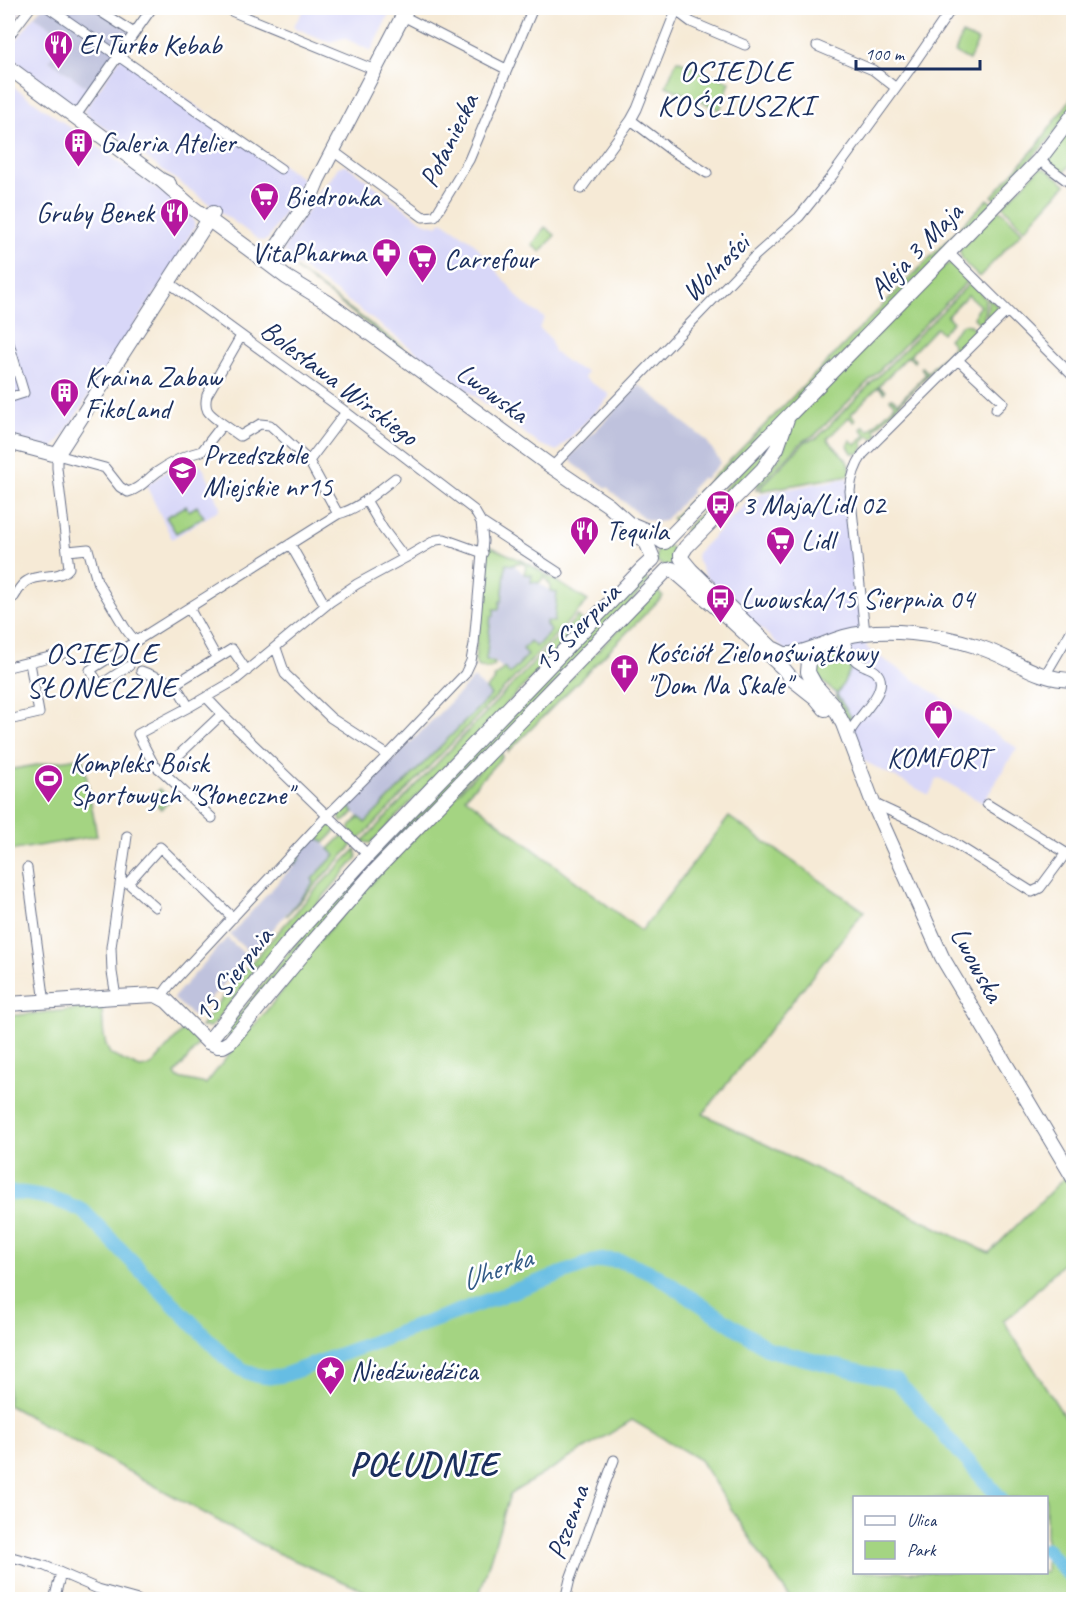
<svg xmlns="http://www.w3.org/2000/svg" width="1081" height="1607" viewBox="0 0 1081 1607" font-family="Caveat,sans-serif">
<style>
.built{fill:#d8d7f8}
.industrial{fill:#bfc2dd}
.green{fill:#a4d482;stroke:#608270;stroke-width:1.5;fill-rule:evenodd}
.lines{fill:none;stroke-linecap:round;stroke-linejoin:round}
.river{stroke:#66bde3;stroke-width:15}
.street-casing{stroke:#687088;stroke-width:11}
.secondary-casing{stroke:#687088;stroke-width:16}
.street{stroke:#fff;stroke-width:9}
.secondary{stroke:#fff;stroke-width:14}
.labels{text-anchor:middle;stroke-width:5;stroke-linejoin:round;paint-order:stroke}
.poi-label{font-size:28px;fill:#1b2f5e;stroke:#fff;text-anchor:start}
.street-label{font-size:28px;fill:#1b2f5e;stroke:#fff}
.neighbourhood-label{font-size:30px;letter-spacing:1.5px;fill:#1b2f5e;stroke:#fff}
.water-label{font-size:30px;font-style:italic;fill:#325a86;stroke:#fff}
.district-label{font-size:34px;font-weight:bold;letter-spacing:1.5px;fill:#1b2f5e;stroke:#fff}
</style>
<rect width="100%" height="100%" fill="#fff"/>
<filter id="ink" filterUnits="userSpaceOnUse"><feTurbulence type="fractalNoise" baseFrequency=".0167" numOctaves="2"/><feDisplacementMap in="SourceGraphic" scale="12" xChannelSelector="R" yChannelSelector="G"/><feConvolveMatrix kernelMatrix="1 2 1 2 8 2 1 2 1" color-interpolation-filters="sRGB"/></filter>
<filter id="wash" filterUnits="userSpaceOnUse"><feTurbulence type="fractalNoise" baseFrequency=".008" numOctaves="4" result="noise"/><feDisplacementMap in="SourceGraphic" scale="24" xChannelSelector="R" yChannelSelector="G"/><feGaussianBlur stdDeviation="1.35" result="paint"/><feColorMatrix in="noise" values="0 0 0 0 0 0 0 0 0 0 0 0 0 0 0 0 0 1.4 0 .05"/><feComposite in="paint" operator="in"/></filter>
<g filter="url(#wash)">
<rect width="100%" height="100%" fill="#f6ead6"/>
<path class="built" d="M8,8H23L8,28Z
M305,8H392L371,51L344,38L329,42L293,27Z
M34,16L66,37L49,60L91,90L78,108L8,56V52Z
M122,55L303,179L297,192L268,239L264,241L259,240L83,112Z
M8,83L192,214L195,227L180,251L182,253L58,443L51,449L8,435Z
M345,164L423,222L438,226L442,221L473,242L523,303L545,318L539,328L550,338L554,352L573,366L587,372L584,378L609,394V397L600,407L557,451L539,444L340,295L285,256L284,249L319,191L330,180L338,167L344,165Z
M187,458L194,466L201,464L210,482L209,485L220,505L219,510L172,539L146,485Z
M848,478L867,648L1017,748L983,803L939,778L937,779L929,795L864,761L857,748L850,721L845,716L836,696L828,686L783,649L706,577L696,557L697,553L746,503L762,494Z"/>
<path class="industrial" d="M41,8H96L132,32L91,90L49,60L66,37L34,16Z
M639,385L673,411L674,415L706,440L720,461V463L705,479L702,477L691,489L692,492L664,521L658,522L645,519L611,491L608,487L607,488L574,464L570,459L572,455Z
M506,564L514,565L524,574H532L531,582L539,583L550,591L557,592L554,622L552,630L510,674L494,661L486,660L491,616L494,608L500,601H502Z
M474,678L491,695L365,823L348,806Z
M317,837L336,855L312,879L314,882L251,954L230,935L295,864L298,856Z
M227,938L248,957L194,1017L173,998Z"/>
<path class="green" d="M962,34L978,41L969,60L955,53Z
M677,60L730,82L720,110L666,86Z
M1073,96V106L1052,136L995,199L992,196L1036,147Z
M1073,124V161L1063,174L1050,164L1049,157Z
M1039,168L1046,169L1066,184L1026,228L1024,229L1003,206Z
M988,199L992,203L729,471L675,522L672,519Z
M999,210L1003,212L1022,232L979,277C971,269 959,261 960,249Z
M545,227L555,235L541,252L532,245Z
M950,263L956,265L970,279L815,435L804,440L760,485L756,491L757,483L781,455L795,419L944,266Z
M296,269L402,347L400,349Z
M969,284H972L985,298L984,326L980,324L974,318L976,311L980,306L968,295L947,316L953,322L942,333L936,328L910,355L915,360L914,362L908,356L879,386L885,391L884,393L878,387L851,414L856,420L854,422L849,417L827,439L846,459L851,470L849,475L760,491L762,486L806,441L817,438Z
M988,297L998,307V313L992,320L987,316Z
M963,324L970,325L977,332L976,337L959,353L953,349L874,430L878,434L873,439L869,435L862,443L864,447L860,453H852L848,446L850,440L856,445L866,434L861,429L864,426L869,431L895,405L890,399L892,398L898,403L926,374L921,368L922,367L928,372L954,346L948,339Z
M775,437L772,451L690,537L684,530Z
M186,506L189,511L197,506L204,517L176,533L166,517Z
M487,545L529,564L588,601L359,840L350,831V827L359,817L365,823L491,695L486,689L495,680L494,678L504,668L510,674L528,655L523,649L530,641L536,647L551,631L546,625V621L554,622L557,592L550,591V584L544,577L539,583L531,582L532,575L524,574L526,566L522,563H516L514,565L506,564L502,601H500L499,609H494V616H491L486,660L495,663L494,666L487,669L477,666L475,660Z
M656 556a10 10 0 1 1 20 0a10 10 0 1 1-20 0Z
M642,575L649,582L233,1034L222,1039L223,1034L310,926Z
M657,591L663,596L508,752L507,742Z
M578,616L582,620L553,656L371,843L362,842Z
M837,647L841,652L851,669L837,695L851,717L850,721L845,716L836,696L837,694L822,681L814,671L817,658L827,650Z
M501,748L502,757L465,797L641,931L729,817L864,911L703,1114L989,1253L1065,1177L1073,1191V1253L1013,1314L1003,1320L1073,1430V1599H791L764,1560L700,1460L632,1420L510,1494L478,1599H383L275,1552L8,1405V1016L102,1007C103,1023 102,1042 111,1055L140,1068L151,1066L183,1030L188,1027L197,1038V1047L175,1074L178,1078L206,1084L244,1035L258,1021L288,984L298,966L333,923ZM82,1210L96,1223L169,1299L81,1211ZM854,1498H1046V1572H854Z
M83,757L97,836L8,851V770Z
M373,773L377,777L349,806L354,812L345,821L341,822L339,815L342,806Z
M160,789L171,800L161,809L151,798Z
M329,825L336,828L334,833L324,843L317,837L298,855L300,858L295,864L294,862L295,855L323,826Z
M341,837H344L353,845L286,916L314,882L312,879L335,855L329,849Z
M356,849L357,858L318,903L290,929L259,967L257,965L253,969L251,963L318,887Z
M250,964L252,970L251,972L253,974L215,1023L209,1027H201L217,1005Z"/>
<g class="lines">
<path class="river" d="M8,1193C34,1192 59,1199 83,1211L225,1357C243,1373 263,1382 287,1374L593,1262C616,1256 636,1265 656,1275L770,1350L897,1381L1000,1498
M1046,1550L1074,1580"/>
</g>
</g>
<g filter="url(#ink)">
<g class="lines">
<defs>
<path id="street" d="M49,8L281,169
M95,8L134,33
M224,8L375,70
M679,8L683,16L691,22L745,45
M403,16L506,69
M8,37L30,8
M817,46L873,70L896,88
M75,117L152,8
M631,120L672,151L707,173
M333,151L423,217L435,216L469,160L533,8
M1039,160L1074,186
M581,189L631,120L637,109L677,8
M949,253L1074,377
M8,340L24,393L8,398
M958,360L1003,402L996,409
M223,424C210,414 203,412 207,395L241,336
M309,461L346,412
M552,467L755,256L799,217L832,176L910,69L952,8
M366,500L383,529L405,558L436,540L444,539L483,553
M481,522L559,573
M290,544L325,605
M68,551L88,549L97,581L125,628L135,641
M8,598L14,597C18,591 21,584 27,581C39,573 59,580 69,568L57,468V455L105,468L120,487L128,492C141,488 146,480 157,472C170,463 185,455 202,451L223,424L240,436L260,424L270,425L309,461L338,514
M189,608L216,657
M865,633L850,491C851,477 855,466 863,454L1007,311
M844,637C848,651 850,660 865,666C869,668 874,669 877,673C891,689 859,715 851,730C850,732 849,736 849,739
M276,648L285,674L331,718L388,755
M129,666L100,685L90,670L338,514C359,509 378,491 395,478
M8,667L62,654
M141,671L175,684L189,707L234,681L330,602L357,584L405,558
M1046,677L1047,672L1074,626
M175,684L232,649L247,671
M206,697L222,714
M13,719L39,713L30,663
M162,771L154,765L138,734L189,707
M873,803L931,830L957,845L1032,892L1040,888L1066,853L1074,857
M987,804L1066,853
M212,818L162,771L222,714L368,855
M27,868L45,1003
M121,882L128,883L160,847L233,918
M128,883L155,907
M116,997L112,972L111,947L127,836
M161,997L169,986L327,816L388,755L465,674L471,661L474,644L483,541L481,522L474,510L346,412L168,282
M8,1556L45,1566L98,1589L138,1600
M54,1600L61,1573
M565,1600L570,1579L614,1460"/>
<path id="secondary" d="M8,67L161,180L169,184
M161,180L193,208L261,258L286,277L327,302L552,467L608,505L628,523L647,544L652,556
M267,262L311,196L318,179L407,8
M8,442L57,455L213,213
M633,525L645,530L663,542
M665,542L1039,160L1074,114
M681,555L686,547L763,469L777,448L787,419
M681,558L691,570L777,653
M672,569L732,621L782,667L792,679L816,698L825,709
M774,649L784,654H792C810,651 827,642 844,637C884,626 940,634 979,647C1014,658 1035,680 1074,680
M815,652L809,661L808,672L810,676L815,685L833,705L843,724L873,803L942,957L1074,1179
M8,1004L116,997L156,995L167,1001L208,1042L218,1046H223L230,1042L313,942L373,873L667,570
M208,1042L286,945L368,855L641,570L653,559"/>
</defs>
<use href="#street" class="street-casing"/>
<use href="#secondary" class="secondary-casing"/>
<use href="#street" class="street"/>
<use href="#secondary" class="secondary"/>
</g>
</g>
<defs>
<symbol id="restaurant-pin" viewBox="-11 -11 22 30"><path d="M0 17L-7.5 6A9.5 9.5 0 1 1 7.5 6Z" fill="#b5179e" stroke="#fff"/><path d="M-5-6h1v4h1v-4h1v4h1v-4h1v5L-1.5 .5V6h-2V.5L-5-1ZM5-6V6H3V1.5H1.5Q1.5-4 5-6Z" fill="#fff"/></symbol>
<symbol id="building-pin" viewBox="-11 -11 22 30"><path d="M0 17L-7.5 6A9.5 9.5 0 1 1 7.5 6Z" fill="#b5179e" stroke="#fff"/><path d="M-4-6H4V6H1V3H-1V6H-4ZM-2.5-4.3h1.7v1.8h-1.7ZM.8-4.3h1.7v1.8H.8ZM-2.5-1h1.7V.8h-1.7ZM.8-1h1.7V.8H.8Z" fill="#fff"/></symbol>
<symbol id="supermarket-pin" viewBox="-11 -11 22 30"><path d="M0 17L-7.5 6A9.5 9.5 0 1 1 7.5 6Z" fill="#b5179e" stroke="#fff"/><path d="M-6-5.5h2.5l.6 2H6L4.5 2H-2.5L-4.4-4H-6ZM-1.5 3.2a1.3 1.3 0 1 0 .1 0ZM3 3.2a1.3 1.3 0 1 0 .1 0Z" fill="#fff"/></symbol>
<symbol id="pharmacy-pin" viewBox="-11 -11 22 30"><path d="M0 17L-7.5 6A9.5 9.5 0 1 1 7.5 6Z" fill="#b5179e" stroke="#fff"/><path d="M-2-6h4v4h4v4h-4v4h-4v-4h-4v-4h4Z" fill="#fff"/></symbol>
<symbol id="school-pin" viewBox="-11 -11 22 30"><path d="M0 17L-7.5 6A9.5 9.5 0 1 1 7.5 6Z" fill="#b5179e" stroke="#fff"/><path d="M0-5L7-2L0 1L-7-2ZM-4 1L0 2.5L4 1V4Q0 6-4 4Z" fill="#fff"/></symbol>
<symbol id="bus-pin" viewBox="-11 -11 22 30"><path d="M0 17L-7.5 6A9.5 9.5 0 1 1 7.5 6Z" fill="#b5179e" stroke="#fff"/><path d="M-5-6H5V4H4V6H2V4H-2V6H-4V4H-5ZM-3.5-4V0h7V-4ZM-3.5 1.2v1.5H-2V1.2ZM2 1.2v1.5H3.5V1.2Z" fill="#fff"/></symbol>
<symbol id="church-pin" viewBox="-11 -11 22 30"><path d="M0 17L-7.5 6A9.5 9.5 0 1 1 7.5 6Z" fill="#b5179e" stroke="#fff"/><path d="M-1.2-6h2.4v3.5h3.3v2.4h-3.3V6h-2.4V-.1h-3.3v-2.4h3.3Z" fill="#fff"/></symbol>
<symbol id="shop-pin" viewBox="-11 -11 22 30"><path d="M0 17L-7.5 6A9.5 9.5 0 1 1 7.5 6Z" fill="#b5179e" stroke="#fff"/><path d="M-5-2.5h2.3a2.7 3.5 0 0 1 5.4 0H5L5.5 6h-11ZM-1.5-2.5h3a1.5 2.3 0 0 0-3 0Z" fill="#fff"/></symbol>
<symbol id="stadium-pin" viewBox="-11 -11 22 30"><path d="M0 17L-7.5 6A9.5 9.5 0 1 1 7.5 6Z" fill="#b5179e" stroke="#fff"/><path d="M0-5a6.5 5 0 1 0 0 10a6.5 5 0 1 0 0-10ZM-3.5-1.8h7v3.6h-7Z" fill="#fff"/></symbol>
<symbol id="sight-pin" viewBox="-11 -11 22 30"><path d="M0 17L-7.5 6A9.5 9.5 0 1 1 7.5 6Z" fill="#b5179e" stroke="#fff"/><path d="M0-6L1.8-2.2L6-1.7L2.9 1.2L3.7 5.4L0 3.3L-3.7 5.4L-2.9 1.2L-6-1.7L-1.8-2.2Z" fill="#fff"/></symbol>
</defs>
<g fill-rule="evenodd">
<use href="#restaurant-pin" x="42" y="28" width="33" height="45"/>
<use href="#building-pin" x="62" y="126" width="33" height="45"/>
<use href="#supermarket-pin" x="248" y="180" width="33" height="45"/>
<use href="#restaurant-pin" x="158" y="196" width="33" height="45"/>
<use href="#pharmacy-pin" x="370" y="236" width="33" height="45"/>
<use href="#supermarket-pin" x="406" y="242" width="33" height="45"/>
<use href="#building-pin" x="48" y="376" width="33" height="45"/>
<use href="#school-pin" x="166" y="454" width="33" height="45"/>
<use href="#bus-pin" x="704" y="488" width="33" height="45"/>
<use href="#restaurant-pin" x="568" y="514" width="33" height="45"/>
<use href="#supermarket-pin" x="764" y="524" width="33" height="45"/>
<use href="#bus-pin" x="704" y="582" width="33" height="45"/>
<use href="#church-pin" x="608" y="652" width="33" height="45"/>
<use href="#shop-pin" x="922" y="698" width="33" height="45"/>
<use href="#stadium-pin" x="32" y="762" width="33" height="45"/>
<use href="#sight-pin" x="314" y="1354" width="33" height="45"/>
</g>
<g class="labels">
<g class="poi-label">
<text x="79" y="54">El Turko Kebab</text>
<text x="100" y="152">Galeria Atelier</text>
<text x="285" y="206">Biedronka</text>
<text x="154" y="222" text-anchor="end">Gruby Benek</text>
<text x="366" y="262" text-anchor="end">VitaPharma</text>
<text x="444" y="268">Carrefour</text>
<text x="85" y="386">Kraina Zabaw<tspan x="85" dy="32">FikoLand</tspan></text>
<text x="203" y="464">Przedszkole<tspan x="203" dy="32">Miejskie nr15</tspan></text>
<text x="742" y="514">3 Maja/Lidl 02</text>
<text x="606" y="540">Tequila</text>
<text x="801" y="550">Lidl</text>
<text x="741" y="608">Lwowska/15 Sierpnia 04</text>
<text x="646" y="662">Kościół Zielonoświątkowy<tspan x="646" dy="32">"Dom Na Skale"</tspan></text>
<text x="938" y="767" text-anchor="middle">KOMFORT</text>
<text x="70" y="772">Kompleks Boisk<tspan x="70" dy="32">Sportowych "Słoneczne"</tspan></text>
<text x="351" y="1380">Niedźwiedźica</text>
</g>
<g class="street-label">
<text transform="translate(448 140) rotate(-64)" y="10">Połaniecka</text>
<text transform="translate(915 250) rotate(-46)" y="10">Aleja 3 Maja</text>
<text transform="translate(715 267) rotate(-45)" y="10">Wolności</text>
<text transform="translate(340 382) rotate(37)" y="10">Bolesława Wirskiego</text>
<text transform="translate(493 392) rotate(36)" y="10">Lwowska</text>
<text transform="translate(576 627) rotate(-46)" y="10">15 Sierpnia</text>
<text transform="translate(978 964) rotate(61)" y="10">Lwowska</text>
<text transform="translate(232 974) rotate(-52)" y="10">15 Sierpnia</text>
<text transform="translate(567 1522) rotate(-70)" y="10">Pszenna</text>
</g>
<g class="neighbourhood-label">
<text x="736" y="81">OSIEDLE<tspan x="736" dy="34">KOŚCIUSZKI</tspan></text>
<text x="102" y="663">OSIEDLE<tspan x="102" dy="34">SŁONECZNE</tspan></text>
</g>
<g class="water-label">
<text transform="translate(496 1269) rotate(-20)" y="10">Uherka</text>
</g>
<g class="district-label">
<text x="424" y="1475">POŁUDNIE</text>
</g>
</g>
<rect width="1081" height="1607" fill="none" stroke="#fff" stroke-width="30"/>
<rect x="853" y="1496" width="195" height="78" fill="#ffffff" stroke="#a4acbf" stroke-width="1.5"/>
<rect x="865" y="1516" width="30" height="9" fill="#ffffff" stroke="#a4acbf" stroke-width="1.5"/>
<text x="907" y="1526" font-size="18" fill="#1b2f5e">Ulica</text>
<rect x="865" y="1541" width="30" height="18" fill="#a4d482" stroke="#a4acbf" stroke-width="1.5"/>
<text x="907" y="1556" font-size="18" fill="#1b2f5e">Park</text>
<path d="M856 60v9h124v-9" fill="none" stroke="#1b2f5e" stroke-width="3"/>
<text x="865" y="60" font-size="18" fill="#1b2f5e" stroke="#ffffff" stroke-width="4.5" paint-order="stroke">100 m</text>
</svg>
